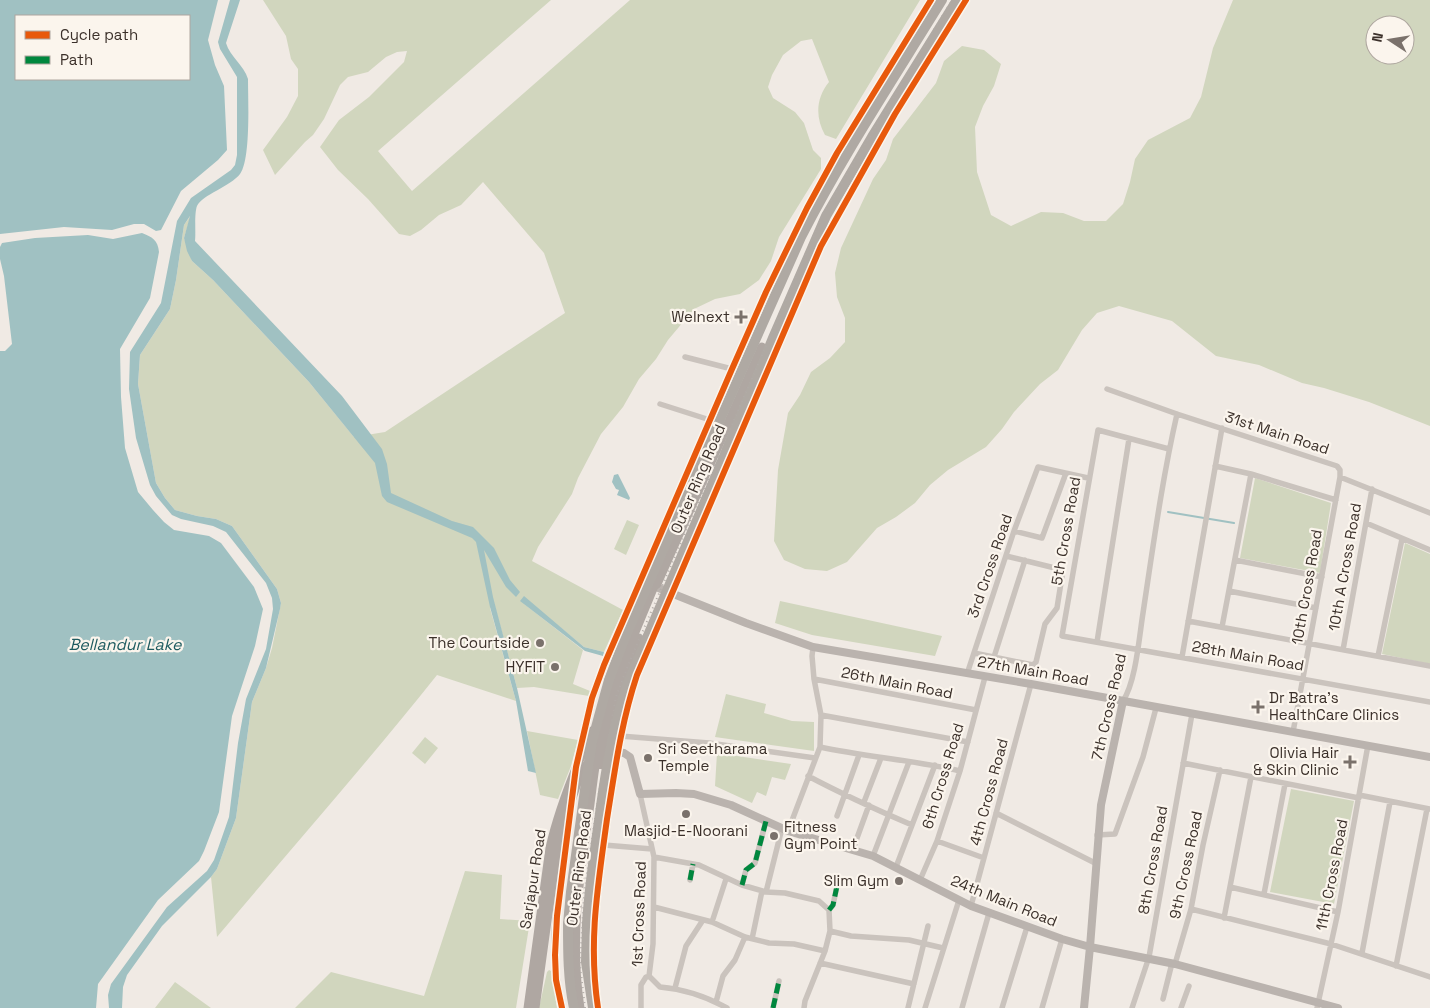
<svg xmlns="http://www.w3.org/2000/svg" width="1430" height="1008" viewBox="0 0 1430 1008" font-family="'Space Grotesk',sans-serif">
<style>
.green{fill:#d1d6be;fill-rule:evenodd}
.water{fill:#a0c1c2;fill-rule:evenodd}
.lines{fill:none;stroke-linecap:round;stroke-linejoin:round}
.stream{stroke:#a0c1c2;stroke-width:2}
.street{stroke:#cac3bd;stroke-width:5.5}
.secondary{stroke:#bab3ae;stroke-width:8}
.primary{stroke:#afa7a2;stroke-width:9}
.highway{stroke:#afa9a3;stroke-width:10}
.rail{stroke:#b1aba7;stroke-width:2;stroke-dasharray:1 4;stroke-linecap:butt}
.highway-bridge{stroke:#afa9a3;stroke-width:10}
.quiet{stroke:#00873e;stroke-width:5;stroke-dasharray:10 5;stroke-linecap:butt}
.cycleway-casing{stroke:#fbf5ed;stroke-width:9}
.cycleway{stroke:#e8590c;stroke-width:6}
.poi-dot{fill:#7a716b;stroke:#fbf5ed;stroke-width:2}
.labels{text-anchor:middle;stroke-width:4.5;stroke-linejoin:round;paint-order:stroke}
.poi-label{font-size:15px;fill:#3b302a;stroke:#fbf5ed;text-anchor:end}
.street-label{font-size:15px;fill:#3b302a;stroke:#fbf5ed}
.water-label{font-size:16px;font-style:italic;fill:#1d5a5f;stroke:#fbf5ed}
</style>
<rect width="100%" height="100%" fill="#f0eae4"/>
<path class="green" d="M263,0H551L378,151L412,191L630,0H920L836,139L825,135C815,117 816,98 829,82L812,39L801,41L783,55L772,75L768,87L773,98L795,112L804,123L813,150L821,158V169L779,237L771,261L759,280L740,294L715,299L694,309L668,340L656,359L639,379L623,407L601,434L578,478L572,494L538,547L532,561L623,610L604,652L584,647L560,627L523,603L583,650L573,684L590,691L589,696L534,687L517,688L494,603L490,608L516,701L437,675C366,764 290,850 217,937L211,877L217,869L236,818L252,702L266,668L272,648L281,603L277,589L232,526L216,519L197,516L175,510L165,498L156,483L138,384L140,355L170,309L176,280L184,225L191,215L184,238L192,261L213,280L309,382L354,437L385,432L565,313L544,253L483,182L461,205L439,215L421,230L410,236L399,234L368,199L338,170L320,147L339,120L369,97L404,62L407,51L397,52L386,57L368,72L348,77L340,85L324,119L313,135L305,142L275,175L263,150L287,117L298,96V69L291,59L286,36Z
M1233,0H1430V426L1369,402L1324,388L1302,383L1259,365L1216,356L1172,321L1119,306L1097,313L1082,330L1058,370L1040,384L1014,412L1002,429L986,447L948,470L930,485L915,503L896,517L877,528L847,562L827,571L805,569L784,560L774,541L778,470L788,413L800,395L811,372L830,358L845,342V318L837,297L835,273L841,248L873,179L886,160L893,139L936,83L944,61L962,46L984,50L1001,64L994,86L983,106L975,127L977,172L991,215L1011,226L1041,212L1063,213L1084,221H1106L1123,204L1130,182L1135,159L1148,140L1190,118L1201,97L1213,48ZM1375,25H1405V55H1375Z
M1255,478L1331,503L1320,573L1240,558Z
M627,520L639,525L626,555L614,549Z
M1405,543L1430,554V664L1382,654Z
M780,601L942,636L935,656L812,635L775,623Z
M726,694L766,704L764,713L792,721L814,722V751L715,737Z
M527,731L578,740L571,766L558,799L540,795Z
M425,737L438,748L425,764L412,753Z
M717,753L791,764L785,780L772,777L766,796L757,792L752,803L715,786Z
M1291,789L1354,801L1334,904L1270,892Z
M465,871L502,875L500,919L530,921L516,1008H295L331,972L424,996Z
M549,970L551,971L557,1008H539L547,972Z
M175,982L211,1008H155Z"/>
<path class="water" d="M0,0H218L208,40L215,65L224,86L227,150L218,160L181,191L161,230L156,231L144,224H134L112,230L64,227L0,234ZM16,16H189V79H16Z
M230,0H240L226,43C230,57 244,65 248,79C248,99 251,159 240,174C231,186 202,195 197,206C194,214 196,233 195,241L342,396L382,449L387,464L391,493L452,521L473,527L494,548L510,580L520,592L516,597L506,587L484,550L493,597L517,688L536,773L528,771L516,701L490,607L476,542L472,538L387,502L382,496L375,463L309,382L213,280L192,261L187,251L184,238L190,216L184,225L176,280L170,309L140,355L138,384L156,483L165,498L175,510L197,516L216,519L232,526L277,589L281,603L280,609L266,668L252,702L236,818L217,869L211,877L162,926L127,975L123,987L122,1008H109L108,995L111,984L167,907L207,871L214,860L229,817L238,743L246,699L266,649L273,609L272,598L266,583L226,532L213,526L181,519L172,515L156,496L150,485L136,438L129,389L130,352L161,303L177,221L191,198L231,170L235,165L237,155V77L220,49L218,42Z
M142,233C152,237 158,240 159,252L150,298L120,349L121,397L125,448L138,492L153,510L164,522L174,530L209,536L221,543L254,587L263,609L255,646L232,716L219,812L204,851L199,861L158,900L98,984L96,1008H0V351H5L12,344L4,276L0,259V247L2,243L35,238L88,235L113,239Z
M618,474L630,498L629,500L617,495L619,490L616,489L612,482L614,475Z
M524,596L584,647L604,652L603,656L585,651L520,601Z"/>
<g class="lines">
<path class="stream" d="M1168,512L1234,523"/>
<path class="street" d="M685,357L732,369
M1107,389L1177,414L1337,466L1340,470V477L1293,732
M660,404L710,420
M1169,449L1098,430L1062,636L1430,702
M1215,466L1251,474L1336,500
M1340,477L1430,513
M1366,523L1430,550
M1014,531L1042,538L1066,473
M1235,560L1322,577
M1229,591L1316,608
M1188,621L1430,666
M1222,627L1251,474
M1097,642L1129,439
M1343,650L1372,489
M974,653L1033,665L1036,662L1045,624L1057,608L1063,570L1006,556
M1378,656L1402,539
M994,657L1025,560
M1182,657L1222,428
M967,674L1014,531L1038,467L1088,478
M814,679L976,710
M1123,701C1136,681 1139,638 1143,613C1153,547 1162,480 1177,414
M821,715L968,742
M620,736L709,743L815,758
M820,747C866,757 914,760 960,771
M1183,763L1359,798
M808,776C842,794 877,810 912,825
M640,794L654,857L653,944L649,976
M1359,795L1430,809
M864,802L881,758
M996,813L1095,863
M837,816L859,755
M788,831L820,747L821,715L814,679L812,656L813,647
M1097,835L1115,834L1143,757L1156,708
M937,841L984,858
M604,845L652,849
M853,849L869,805
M873,856L909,762
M654,857L699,865L742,885L766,892L785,893L819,901L829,910L830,931L851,936L909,940L943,948
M896,867L935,765
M690,880L693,864
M920,880L937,841L960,771L985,677
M742,885L746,870L755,863L766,821
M1230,887L1338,912
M766,892L782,828
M1264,894L1285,784
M971,906L1031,684
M654,907L712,922L745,937L769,943L794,944L825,951
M1191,909L1331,944L1430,977
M829,910L833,905L837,886
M1224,918L1251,777
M712,922L726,879
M752,939L762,891
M1362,953L1390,802
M820,963L914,984
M1175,964L1191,909L1203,845L1220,770
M1396,966L1427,809
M649,976L660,987C683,989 707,997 727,1008
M675,988L686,946L703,920
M1163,999L1172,963
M716,1002L723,976L735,960L745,937
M641,1008V985L646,977L649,976
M773,1008L779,981
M804,1008L805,1001L825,951L830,931
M908,1008L928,926
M925,1008L959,900
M962,1008L989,913
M1002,1008L1027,927
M1042,1008L1062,939
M1132,1008L1149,957L1192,714
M1181,1008L1189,986
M1317,1008L1338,912L1368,745"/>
<path class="secondary" d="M651,585L746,623L813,647L1031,684L1430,757
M617,752L624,753L630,757L640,794L676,793L694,794L731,805L788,831L873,856L971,906L1062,939L1090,947L1175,964L1338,1008
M579,755L592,698L604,665L732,369L766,292L807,208L837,153L931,0
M562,1008C560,998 557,988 556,978C551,922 564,865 570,810
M598,1008C588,941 598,885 607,819C615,770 621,723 637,675L821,246L895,114L966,0
M1084,1008L1090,947L1101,805L1123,701"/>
<path class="primary" d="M603,757L611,717L639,638
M528,1008L550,848C559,808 575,769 592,731
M535,1008L558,841L576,786L582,770L586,766L596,764L615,766
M580,1008C569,939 580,872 590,804C594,774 597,743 605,714C618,670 637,628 654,586L657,584L762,347"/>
<path class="highway" d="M703,458L801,237C843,155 894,78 942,0
M720,466L773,338L826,216L872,137L957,0
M568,924C568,952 568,980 574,1008
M587,924L586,962L593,1008"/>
<path class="rail" d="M585,1008L580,965L584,894L599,792L616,697L629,663L823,214L952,0"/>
<path class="highway-bridge" d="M568,924L571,892L587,775L592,742L601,709L609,680L625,638L703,458
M587,924C589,890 594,856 599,821C605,775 612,730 627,685L720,466"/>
<path class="quiet" d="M690,880L693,864
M742,885L746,870L755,863L766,821
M829,910L833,905L837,886
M773,1008L779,981"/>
<defs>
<path id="cycleway" d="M562,1008L556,980L555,955L557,916L576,767L592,698L604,665L732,369L766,292L807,208L837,153L931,0
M598,1008C588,941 598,885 607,819C615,770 621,723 637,675L821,246L895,114L966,0"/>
</defs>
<use href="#cycleway" class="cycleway-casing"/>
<use href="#cycleway" class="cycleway"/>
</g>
<g class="poi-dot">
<path d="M738.5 309.5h5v5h5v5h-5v5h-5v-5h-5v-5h5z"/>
<circle cx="540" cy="643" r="5"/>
<circle cx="555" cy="667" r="5"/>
<path d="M1255.5 699.5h5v5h5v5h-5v5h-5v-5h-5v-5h5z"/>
<circle cx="648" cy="758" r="5"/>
<path d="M1347.5 754.5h5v5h5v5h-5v5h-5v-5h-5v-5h5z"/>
<circle cx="686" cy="814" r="5"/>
<circle cx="774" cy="836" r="5"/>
<circle cx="899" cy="881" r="5"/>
</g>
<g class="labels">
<g class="poi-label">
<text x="730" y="322">Welnext</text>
<text x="530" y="648">The Courtside</text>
<text x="545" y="672">HYFIT</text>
<text x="1269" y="703" text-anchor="start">Dr Batra's<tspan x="1269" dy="17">HealthCare Clinics</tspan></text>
<text x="658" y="754" text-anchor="start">Sri Seetharama<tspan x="658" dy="17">Temple</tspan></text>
<text x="1339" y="758">Olivia Hair<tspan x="1339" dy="17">&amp; Skin Clinic</tspan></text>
<text x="784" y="832" text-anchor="start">Fitness<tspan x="784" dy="17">Gym Point</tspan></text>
<text x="686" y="836" text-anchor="middle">Masjid-E-Noorani</text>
<text x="889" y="886">Slim Gym</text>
</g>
<g class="street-label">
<text transform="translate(1277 433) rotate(18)" y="5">31st Main Road</text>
<text transform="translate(698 479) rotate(-67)" y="5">Outer Ring Road</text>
<text transform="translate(1066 531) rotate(-80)" y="5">5th Cross Road</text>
<text transform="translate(990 566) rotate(-71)" y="5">3rd Cross Road</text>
<text transform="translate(1345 567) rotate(-80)" y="5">10th A Cross Road</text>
<text transform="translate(1307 587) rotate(-80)" y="5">10th Cross Road</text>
<text transform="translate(1248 656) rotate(10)" y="5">28th Main Road</text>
<text transform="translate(1033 671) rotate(10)" y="5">27th Main Road</text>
<text transform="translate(897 683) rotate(11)" y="5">26th Main Road</text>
<text transform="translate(1109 707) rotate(-77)" y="5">7th Cross Road</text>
<text transform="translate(943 776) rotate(-73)" y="5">6th Cross Road</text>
<text transform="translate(989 792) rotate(-75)" y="5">4th Cross Road</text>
<text transform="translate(1153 860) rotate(-80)" y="5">8th Cross Road</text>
<text transform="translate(1186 865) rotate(-78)" y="5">9th Cross Road</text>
<text transform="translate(579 868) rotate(-83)" y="5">Outer Ring Road</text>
<text transform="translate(1332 875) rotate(-79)" y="5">11th Cross Road</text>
<text transform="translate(533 879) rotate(-81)" y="5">Sarjapur Road</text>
<text transform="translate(1004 901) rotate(22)" y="5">24th Main Road</text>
<text transform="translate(639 914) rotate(-88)" y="5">1st Cross Road</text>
</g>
<g class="water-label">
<text x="125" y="650">Bellandur Lake</text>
</g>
</g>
<rect x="15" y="15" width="175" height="65" fill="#fbf5ed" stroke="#aea69f"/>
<rect x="25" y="31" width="25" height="8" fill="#e8590c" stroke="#aea69f"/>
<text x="60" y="40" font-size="15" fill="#3b302a">Cycle path</text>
<rect x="25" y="56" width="25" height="8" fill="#00873e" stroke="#aea69f"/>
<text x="60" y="65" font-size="15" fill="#3b302a">Path</text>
<g transform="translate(1390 40) rotate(282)"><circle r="24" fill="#fbf5ed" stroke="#aea69f"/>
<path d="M0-4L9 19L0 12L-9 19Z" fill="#7a716b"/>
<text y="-8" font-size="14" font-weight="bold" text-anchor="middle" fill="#3b302a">N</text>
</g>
</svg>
